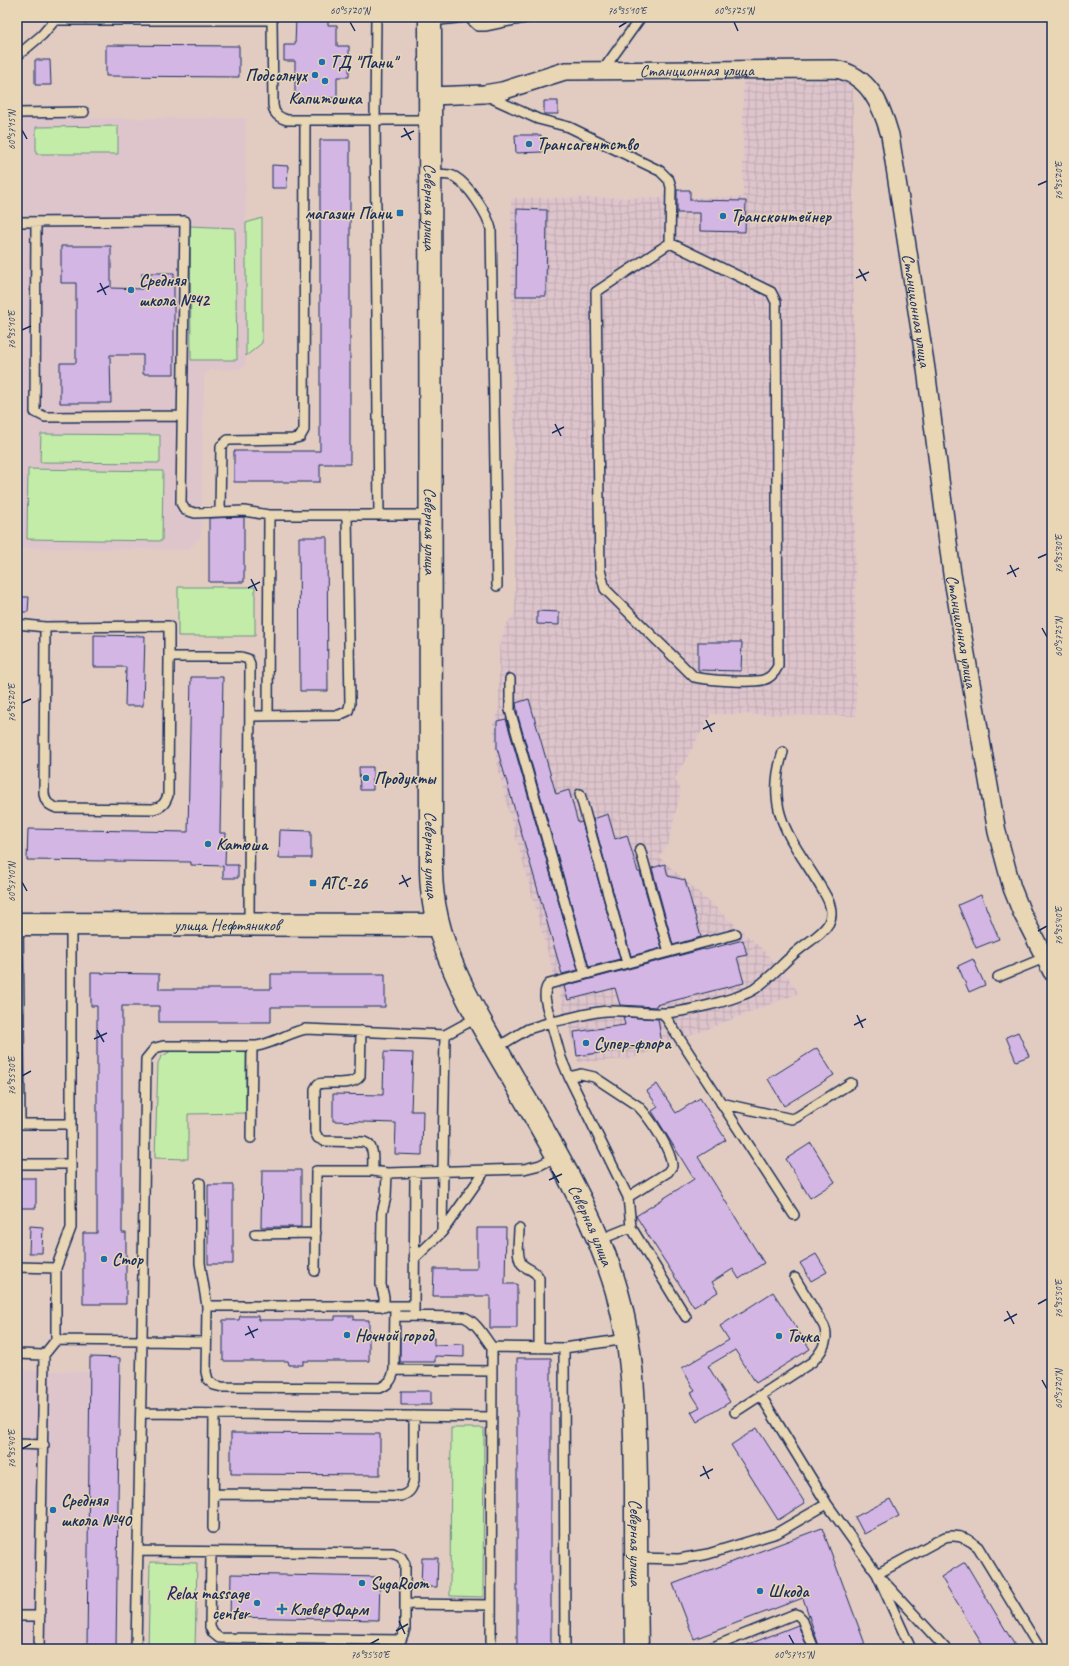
<svg xmlns="http://www.w3.org/2000/svg" width="1069" height="1666" viewBox="0 0 1069 1666" font-family="Caveat,sans-serif">
<style>
.built{fill:#dec5cc}
.industrial{fill:url(#industrial-grid)}
.park{fill:#c3eca8;stroke:#6f8e83}
.building{fill:#d3b6e3;stroke:#1b2f5e}
.lines{fill:none;stroke-linecap:round;stroke-linejoin:round}
.service-casing{stroke:#1b2f5e;stroke-width:12}
.minor-casing{stroke:#1b2f5e;stroke-width:20}
.secondary-casing{stroke:#1b2f5e;stroke-width:25}
.service{stroke:#e8d6b4;stroke-width:9}
.minor{stroke:#e8d6b4;stroke-width:17}
.secondary{stroke:#e8d6b4;stroke-width:22}
.ticks{fill:none;stroke:#1b2f5e;stroke-width:1.5}
.poi-dot{fill:#1f6fb2;stroke:#e8d6b4;stroke-width:1.5}
.labels{text-anchor:middle;stroke-width:3;stroke-linejoin:round;paint-order:stroke}
.poi-label{font-size:17px;font-weight:bold;fill:#1b2f5e;stroke:#e8d6b4;text-anchor:start}
.street-label{font-size:17px;fill:#1b2f5e;stroke:#e8d6b4}
.neatline{fill:none;stroke:#1b2f5e;stroke-width:1.5}
.ticks-label{font-size:10px;text-anchor:middle;fill:#1b2f5e}
</style>
<defs>
<pattern id="industrial-grid" width="8" height="8" patternUnits="userSpaceOnUse"><rect width="8" height="8" fill="#dec5cc"/><path d="M0 4h8M4 0v8" fill="none" stroke="#beaab2"/></pattern>
</defs>
<rect width="100%" height="100%" fill="#e2ccc2"/>
<filter id="ink" filterUnits="userSpaceOnUse"><feTurbulence type="fractalNoise" baseFrequency=".025" numOctaves="2"/><feDisplacementMap in="SourceGraphic" scale="8" xChannelSelector="R" yChannelSelector="G"/><feConvolveMatrix kernelMatrix="1 2 1 2 8 2 1 2 1" color-interpolation-filters="sRGB"/></filter>
<g filter="url(#ink)">
<path class="built" d="M17,118H246V364L241,369L210,370L204,376L201,537L188,550L17,548Z
M17,1370L90,1372L87,1649H17Z"/>
<path class="industrial" d="M843,80L853,89L856,716L711,714L675,779L681,790L668,844L659,857L760,947L786,975L799,993L631,1059L578,1062L505,798L496,758L493,724L499,709V647L505,627L515,612L511,198L743,197V81Z"/>
<path class="park" d="M118,126V154H36V127Z
M262,218V343L246,356V223Z
M190,226L235,228L237,360H191Z
M41,434L160,435V463L40,462Z
M28,469L163,471L162,541L27,539Z
M178,587H255V636H178Z
M171,1051H246V1113L188,1114V1159L155,1158L158,1063L161,1057Z
M451,1428H484L483,1597L450,1596Z
M150,1562L197,1563L195,1649H148Z"/>
<path class="building" d="M296,17H328V25H337V46H349V77H337V98H295V61H284V45H295Z
M106,45L239,46V77L106,76Z
M35,60H50L51,85H35Z
M544,101H558V114H544Z
M515,135H541L542,152L516,153Z
M320,140H350V464H320V482H234V451H320Z
M272,165L288,166L287,188H272Z
M677,190H690V200L746,201L745,232L700,231V213H677Z
M517,209L547,210L546,296H516Z
M61,246H111V288L142,289V273H174V374H143V355H110L111,403H60V363H76V283H61Z
M244,517V582H209V518Z
M299,537H327L328,691H300Z
M17,597H29L28,612H17Z
M537,611L559,612V625L537,624Z
M94,635L145,636L143,706H125L126,667H94Z
M698,642H742L741,671L698,670Z
M191,677H223L220,833H226L225,865H238V878H223V866L191,865V862L27,860L28,829L188,832Z
M529,699L556,794L569,790L578,823L582,822L620,959L589,967L518,716L516,703Z
M506,719L578,970L562,974L497,748V721Z
M359,767H373V790H360Z
M608,814L615,839L627,835L638,872H640L662,948L631,956L593,819Z
M280,830L311,831V858H279Z
M665,864L668,876L685,880L701,937L673,945L652,868Z
M981,895L999,939L976,948L958,905Z
M743,940L747,955L737,957L744,983L656,1005V1007L620,1005L615,988L568,1000L564,986L704,949L705,950Z
M973,959L985,985L969,992L958,966Z
M91,973L159,974V989H271V974H385V1007H271V1022H159V1006H122V1233H126V1304H83V1233H97V1006H91Z
M623,1017L658,1019L662,1044L577,1056L574,1032L625,1025Z
M1018,1032L1029,1056L1016,1061L1006,1037Z
M817,1048L834,1075L784,1106L768,1079Z
M384,1052L413,1053L411,1111H423L422,1155L395,1154L396,1123L333,1121V1094L383,1095Z
M657,1084L676,1113L700,1098L726,1140L698,1157L764,1263L739,1279L733,1269L712,1282L718,1292L694,1307L636,1216L694,1179L652,1111L658,1107L647,1091Z
M811,1143L835,1182L810,1198L786,1159Z
M262,1170H301V1227H261Z
M17,1178H36V1208H17Z
M208,1185H233V1264H208Z
M30,1226L43,1227L42,1253H29Z
M477,1228H506L505,1284H517V1328H490V1296H433L434,1269H477Z
M816,1254L827,1272L811,1281L800,1263Z
M773,1292L810,1349L756,1383L735,1350L708,1366L730,1402L697,1422L691,1412L700,1407L691,1393L695,1391L682,1368L729,1340L720,1326Z
M240,1316H258V1320H335V1316H354V1320H369V1361H303V1365H289L288,1361H223V1320H239Z
M400,1338H434V1345L464,1344V1357L435,1356V1362H400Z
M90,1357L120,1358L116,1649H87Z
M517,1358H551V1649H517Z
M401,1391H431V1405H401Z
M757,1428L805,1503L778,1520L731,1445Z
M231,1433L380,1434V1475L231,1474Z
M890,1499L899,1516L864,1534L855,1517Z
M822,1528L865,1644L853,1649H820L803,1598L694,1639L673,1584Z
M422,1558H438L437,1587H421Z
M965,1562L1017,1649H985L941,1577Z
M231,1574L380,1577L379,1620L230,1617Z
M798,1625L808,1649H739V1648Z"/>
<g class="lines">
<defs>
<path id="service" d="M55,17V20H272V17
M376,17L375,120L379,515
M468,17L478,26H485L530,17
M272,20L273,105C274,114 278,117 287,120H430
M430,21L467,17
M17,56L42,35L55,20L53,17
M603,70L641,17
M487,96L538,119L569,127L660,171L669,180L671,187L670,243L596,292L600,570L605,589L694,677C706,680 751,683 763,680C771,678 775,672 778,666L776,302L771,292L670,243
M17,113L84,112
M430,174C438,175 448,173 455,177C469,185 488,215 491,229L497,586
M17,222L185,221L181,503L185,510L195,513L244,511L269,515H430
M36,223L35,412L45,417L181,416
M220,511L221,446L228,440L292,439L300,437L304,430L305,120
M17,624L45,627L169,626V657H241L248,659L250,664L249,925
M45,627L44,793C45,802 48,805 57,808L153,809C162,807 165,804 168,795L169,657
M510,679V710L585,974
M250,716L339,715L348,711L350,704L347,515
M268,716L269,515
M580,794L627,963
M640,849L669,952
M998,977L1044,958
M663,1013L794,1215
M361,1031L360,1076C352,1087 331,1081 318,1084L315,1089V1132L318,1138L324,1141L364,1142C376,1146 372,1160 373,1171
M496,1048L528,1029L551,1022C549,1011 540,993 549,984L736,934
M569,1077L581,1074L594,1077L638,1106C650,1118 671,1149 672,1166L668,1172L628,1197
M721,1103L792,1119L797,1117L851,1083
M17,1124H20L18,924
M20,1124H71
M251,1138L252,1046
M17,1164H71
M200,1183V1263L207,1306L206,1372L208,1380L214,1385L222,1387L380,1388C389,1384 392,1380 394,1370L395,1306
M519,1229C519,1239 515,1260 524,1266C531,1271 535,1270 539,1278V1348
M442,1232L445,1035
M255,1234L316,1233
M599,1240L631,1227
M414,1259L442,1232L484,1172
M17,1267L56,1268
M315,1271L316,1171H373L387,1173L524,1169L540,1165L558,1156
M207,1306H414
M384,1307V1297L381,1285L382,1213L386,1197L387,1173
M414,1311L415,1173
M395,1316L464,1317C477,1322 484,1337 492,1347L491,1649
M686,1317L631,1227L628,1197L569,1077L561,1058L551,1022C569,1019 589,1012 607,1011C626,1010 644,1014 662,1013C682,1013 735,1000 753,990C770,979 784,961 801,948C820,933 841,924 826,896C797,844 762,817 783,752
M56,1340V1268L71,1228V924
M492,1347L564,1348
M17,1354L44,1355L56,1340L142,1341L146,1059L155,1048L163,1046H257C275,1043 289,1032 306,1029L445,1035L478,1017
M394,1370L492,1371
M761,1396L827,1504L877,1574L911,1649
M735,1412L812,1362C822,1352 830,1340 824,1326L795,1278
M141,1413L491,1417
M17,1444L44,1445
M214,1494L401,1496C410,1493 412,1489 414,1480V1416
M213,1528L214,1414
M138,1551L393,1553L401,1557L405,1564V1629L401,1640L219,1638L213,1633L210,1627L211,1552
M636,1558L679,1559L708,1554L777,1533L827,1504
M405,1604L491,1605
M17,1616H40
M39,1649L44,1355
M136,1649L142,1341L206,1342
M565,1649L564,1348L627,1339
M708,1649L795,1614L798,1615L802,1619L814,1649
M946,1649L877,1574L945,1537C957,1534 968,1538 978,1547L1040,1649"/>
<g id="minor">
<path id="s1" d="M430,96L484,94L502,91L565,71L835,69C869,75 881,104 890,135L926,369L952,574L997,832L1012,888L1022,913L1052,972"/>
</g>
<g id="secondary">
<path id="s2" d="M430,17L431,871C432,951 480,1020 518,1087C552,1145 586,1203 609,1267C635,1338 635,1414 636,1488C636,1542 636,1595 637,1649"/>
<path id="s3" d="M17,924L438,925"/>
</g>
</defs>
<use href="#service" class="service-casing"/>
<use href="#minor" class="minor-casing"/>
<use href="#secondary" class="secondary-casing"/>
<use href="#service" class="service"/>
<use href="#minor" class="minor"/>
<use href="#secondary" class="secondary"/>
</g>
</g>
<path class="ticks" d="M350,22L355,31M734,22L738,31M619,27L627,22M404,128L411,140M22,130L27,139M401,137L414,131M1038,185L1047,181M859,269L866,281M856,278L869,272M100,283L106,295M97,292L109,286M22,330L31,326M555,424L561,436M552,433L564,427M1038,558L1047,554M1010,565L1016,577M1007,574L1019,568M251,579L257,591M248,588L260,582M1042,628L1047,637M22,703L31,699M706,720L712,732M703,729L715,723M402,875L408,887M22,882L27,891M399,884L411,878M1038,931L1047,926M857,1015L863,1028M854,1025L866,1019M97,1030L104,1042M94,1039L107,1033M22,1076L31,1071M552,1171L559,1183M549,1180L562,1174M1038,1304L1047,1299M1007,1311L1014,1324M1004,1321L1017,1314M248,1326L254,1338M245,1335L258,1329M1042,1380L1047,1389M22,1449L31,1444M703,1466L709,1479M700,1476L713,1469M399,1621L405,1634M396,1631L408,1624M789,1635L794,1644M370,1644L379,1639"/>
<g class="poi-dot">
<circle cx="322" cy="62" r="4"/>
<circle cx="315" cy="75" r="4"/>
<circle cx="325" cy="81" r="4"/>
<circle cx="529" cy="144" r="4"/>
<rect x="396" y="209" width="8" height="8" rx="2"/>
<circle cx="723" cy="216" r="4"/>
<circle cx="131" cy="290" r="4"/>
<circle cx="366" cy="778" r="4"/>
<circle cx="208" cy="844" r="4"/>
<rect x="309" y="879" width="8" height="8" rx="2"/>
<circle cx="586" cy="1043" r="4"/>
<circle cx="104" cy="1259" r="4"/>
<circle cx="347" cy="1335" r="4"/>
<circle cx="779" cy="1336" r="4"/>
<circle cx="53" cy="1510" r="4"/>
<circle cx="362" cy="1583" r="4"/>
<circle cx="760" cy="1591" r="4"/>
<circle cx="257" cy="1603" r="4"/>
<path d="M280 1603h4v4h4v4h-4v4h-4v-4h-4v-4h4z"/>
</g>
<g class="labels">
<g class="poi-label">
<text x="330" y="68">ТД "Пани"</text>
<text x="307" y="81" text-anchor="end">Подсолнух</text>
<text x="325" y="104" text-anchor="middle">Капитошка</text>
<text x="537" y="150">Трансагентство</text>
<text x="392" y="219" text-anchor="end">магазин Пани</text>
<text x="731" y="222">Трансконтейнер</text>
<text x="139" y="286">Средняя<tspan x="139" dy="20">школа №42</tspan></text>
<text x="374" y="784">Продукты</text>
<text x="216" y="850">Катюша</text>
<text x="321" y="889">АТС-26</text>
<text x="594" y="1049">Супер-флора</text>
<text x="112" y="1265">Стор</text>
<text x="355" y="1341">Ночной город</text>
<text x="787" y="1342">Точка</text>
<text x="61" y="1506">Средняя<tspan x="61" dy="20">школа №40</tspan></text>
<text x="370" y="1589">SugaRoom</text>
<text x="768" y="1597">Шкода</text>
<text x="249" y="1599" text-anchor="end">Relax massage<tspan x="249" dy="20">center</tspan></text>
<text x="290" y="1615">КлеверФарм</text>
</g>
<g class="street-label">
<text dy="6" stroke="none"><textPath href="#s1" startOffset="270">Станционная улица</textPath></text>
<text dy="6" stroke="none"><textPath href="#s2" startOffset="190">Северная улица</textPath></text>
<text dy="6" stroke="none"><textPath href="#s1" startOffset="677">Станционная улица</textPath></text>
<text dy="6" stroke="none"><textPath href="#s2" startOffset="514">Северная улица</textPath></text>
<text dy="6" stroke="none"><textPath href="#s1" startOffset="1001">Станционная улица</textPath></text>
<text dy="6" stroke="none"><textPath href="#s2" startOffset="838">Северная улица</textPath></text>
<text dy="6" stroke="none"><textPath href="#s3" startOffset="210">улица Нефтяников</textPath></text>
<text dy="6" stroke="none"><textPath href="#s2" startOffset="1246">Северная улица</textPath></text>
<text dy="6" stroke="none"><textPath href="#s2" startOffset="1570">Северная улица</textPath></text>
</g>
</g>
<rect width="1069" height="1666" fill="none" stroke="#e8d6b4" stroke-width="44"/>
<rect x="22" y="22" width="1025" height="1622" class="neatline"/>
<g class="ticks-label">
<text x="350" y="14">60°57'20"N</text>
<text x="627" y="14">76°35'10"E</text>
<text x="734" y="14">60°57'25"N</text>
<text transform="translate(11 130) rotate(-90)" y="4">60°57'15"N</text>
<text transform="translate(1058 181) rotate(-90)" y="4">76°35'20"E</text>
<text transform="translate(11 330) rotate(-90)" y="4">76°35'10"E</text>
<text transform="translate(1058 554) rotate(-90)" y="4">76°35'30"E</text>
<text transform="translate(1058 637) rotate(-90)" y="4">60°57'25"N</text>
<text transform="translate(11 703) rotate(-90)" y="4">76°35'20"E</text>
<text transform="translate(11 882) rotate(-90)" y="4">60°57'10"N</text>
<text transform="translate(1058 926) rotate(-90)" y="4">76°35'40"E</text>
<text transform="translate(11 1076) rotate(-90)" y="4">76°35'30"E</text>
<text transform="translate(1058 1299) rotate(-90)" y="4">76°35'50"E</text>
<text transform="translate(1058 1389) rotate(-90)" y="4">60°57'20"N</text>
<text transform="translate(11 1449) rotate(-90)" y="4">76°35'40"E</text>
<text x="370" y="1658">76°35'50"E</text>
<text x="794" y="1658">60°57'15"N</text>
</g>
</svg>
